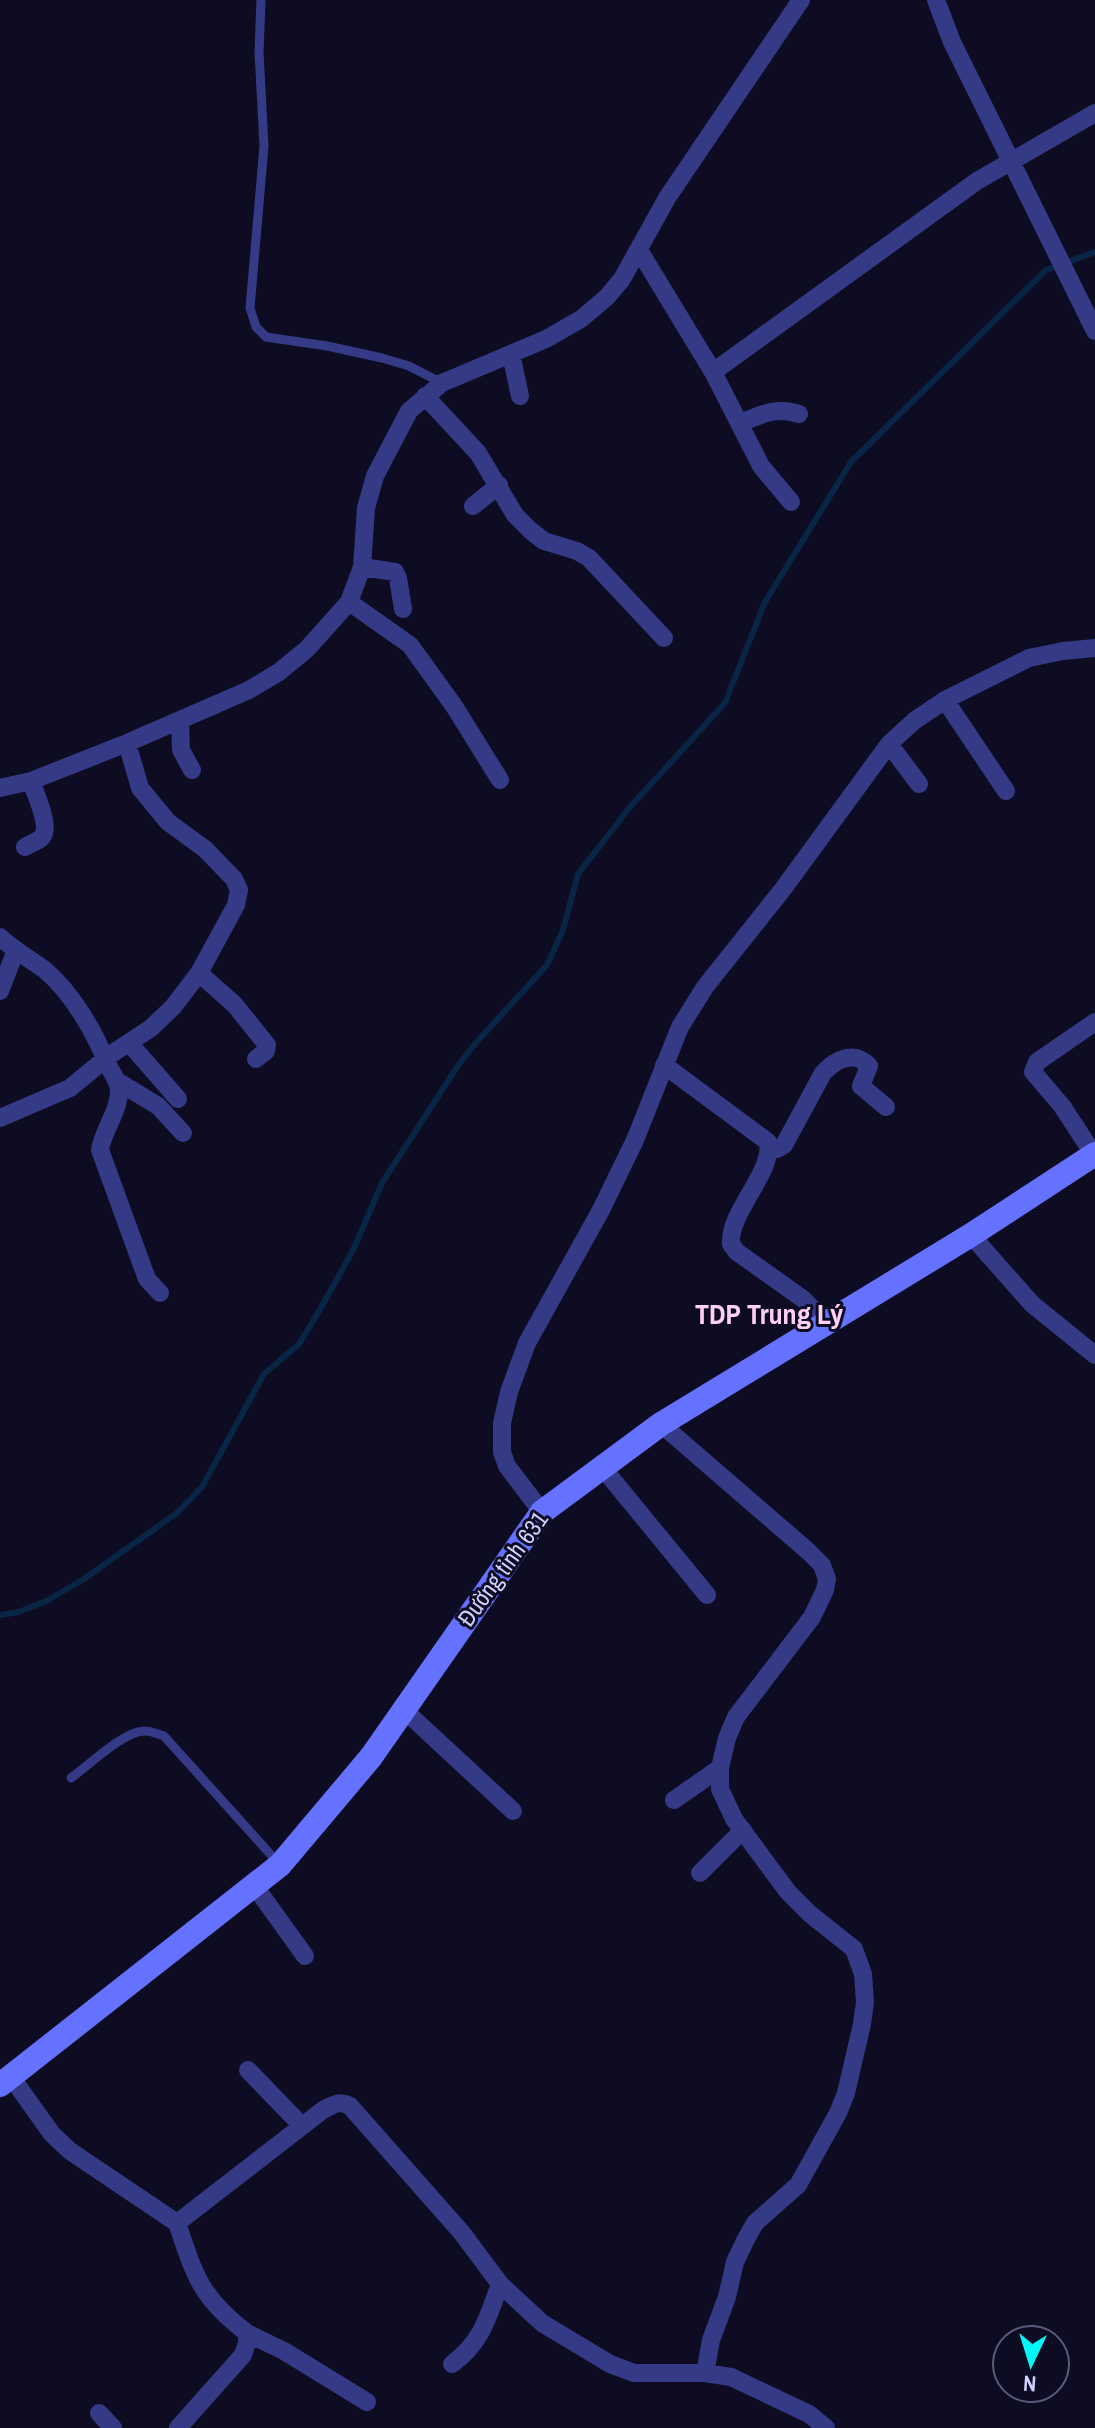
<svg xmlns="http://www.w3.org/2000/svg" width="1095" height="2428" viewBox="0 0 1095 2428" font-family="'Archivo Narrow',sans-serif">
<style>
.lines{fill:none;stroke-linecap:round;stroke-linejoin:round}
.stream{stroke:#082546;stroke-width:6}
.lane{stroke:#343a85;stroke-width:9}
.street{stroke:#343a85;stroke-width:18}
.secondary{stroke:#6572ff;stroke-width:24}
.labels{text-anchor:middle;stroke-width:6;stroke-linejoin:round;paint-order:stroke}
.street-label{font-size:24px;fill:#cfceff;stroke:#0e0c23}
.quarter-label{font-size:28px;font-weight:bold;fill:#ffd0f3;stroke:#0e0c23}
</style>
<rect width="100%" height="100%" fill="#0e0c23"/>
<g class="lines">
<path class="stream" d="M0,1615L19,1612L48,1600L84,1579L177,1513L202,1487L264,1374L299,1344L321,1308L354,1248L382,1183L457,1067L474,1045L547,965L563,930L578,874L630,807L725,703L765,602L851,462L1046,270L1095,252"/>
<path class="lane" d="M261,0L259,52L264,146L250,308L256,327L266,337L327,346L382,358L409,366L442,383
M71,1778C88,1766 125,1730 145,1731C151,1731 158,1734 164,1736L280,1865"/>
<path class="street" d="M936,0L952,42L1095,331
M639,250L713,372L761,466L791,502
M511,354L520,396
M713,372L977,181L1095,113
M425,396L478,453L515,515L531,531L544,541L577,551L589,558L664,638
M740,423C761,415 777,406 799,414
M473,506L499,485
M362,567L395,572L398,578L403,609
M349,602L410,645L454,706L500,780
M945,700L1006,791
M180,720L181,750L192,770
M889,744L919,784
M0,788L31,781L127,743L249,690L279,672L307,649L349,602L362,567L366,508L375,476L409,411L442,383L546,339L581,319L607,297L622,279L667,198L801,0
M25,847C30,844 39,841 42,837C51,826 35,793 31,781
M0,937C14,950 30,959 45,970C72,993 94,1031 107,1063C111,1072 119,1081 119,1091C119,1112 103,1130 100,1150L147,1279L160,1293
M199,973L235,1005L267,1045L266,1051L256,1059
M0,991L16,950
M130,1044L178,1099
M664,1065L768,1142C774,1172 728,1213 731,1244L737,1252L803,1299L826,1323
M117,1081L158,1106L183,1133
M0,1118L70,1088L110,1055L151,1028L173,1007L199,973L236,905L239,890L234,879L205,849L168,822L140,788L127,743
M769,1149H777L784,1145L823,1073C836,1059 855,1050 869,1066L861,1086L886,1107
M1094,1155L1062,1106L1033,1072L1037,1062L1095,1022
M971,1235L1032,1304L1095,1355
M661,1424L809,1552L822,1565L827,1579L825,1590L812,1617L736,1717L727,1738L720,1768V1789L734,1819L788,1892L810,1914L854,1949L863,1974L865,2002L862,2024L846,2093L838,2113L798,2185L755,2223L746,2239L735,2262L727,2297L711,2340L705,2373
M602,1467L707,1595
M542,1512L507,1466L502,1452V1423L509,1392L527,1343L601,1210L635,1140L680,1027L705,987L783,889L889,744L914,721L945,700L1029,658L1063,651L1095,648
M403,1709L513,1811
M674,1800L720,1768
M700,1873L743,1830
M254,1885L305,1956
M248,2070L302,2126
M12,2078L52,2134L70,2151L177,2223C195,2276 200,2297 247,2333V2343L243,2355L178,2428
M177,2223L323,2110C333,2105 339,2100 350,2106L462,2233L500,2284L542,2323L610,2364L634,2373H705L731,2377L809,2414L826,2428
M247,2333L284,2351L367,2402
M452,2364C482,2342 488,2317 500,2284
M99,2413L113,2428"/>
<path class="secondary" d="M0,2085L280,1865L371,1757L542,1512L661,1424L971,1235L1095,1154"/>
</g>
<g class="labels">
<g class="street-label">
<text transform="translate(503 1569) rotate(-54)" y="8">Đường tỉnh 631</text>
</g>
<g class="quarter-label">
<text x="769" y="1324">TDP Trung Lý</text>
</g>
</g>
<g transform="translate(1031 2364) rotate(184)"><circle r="38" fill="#0e0c23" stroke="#5b5a7b" stroke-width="2"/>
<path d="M0-6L14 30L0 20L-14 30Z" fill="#00f9f8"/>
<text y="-12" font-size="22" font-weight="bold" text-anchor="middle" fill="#cfceff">N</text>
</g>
</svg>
